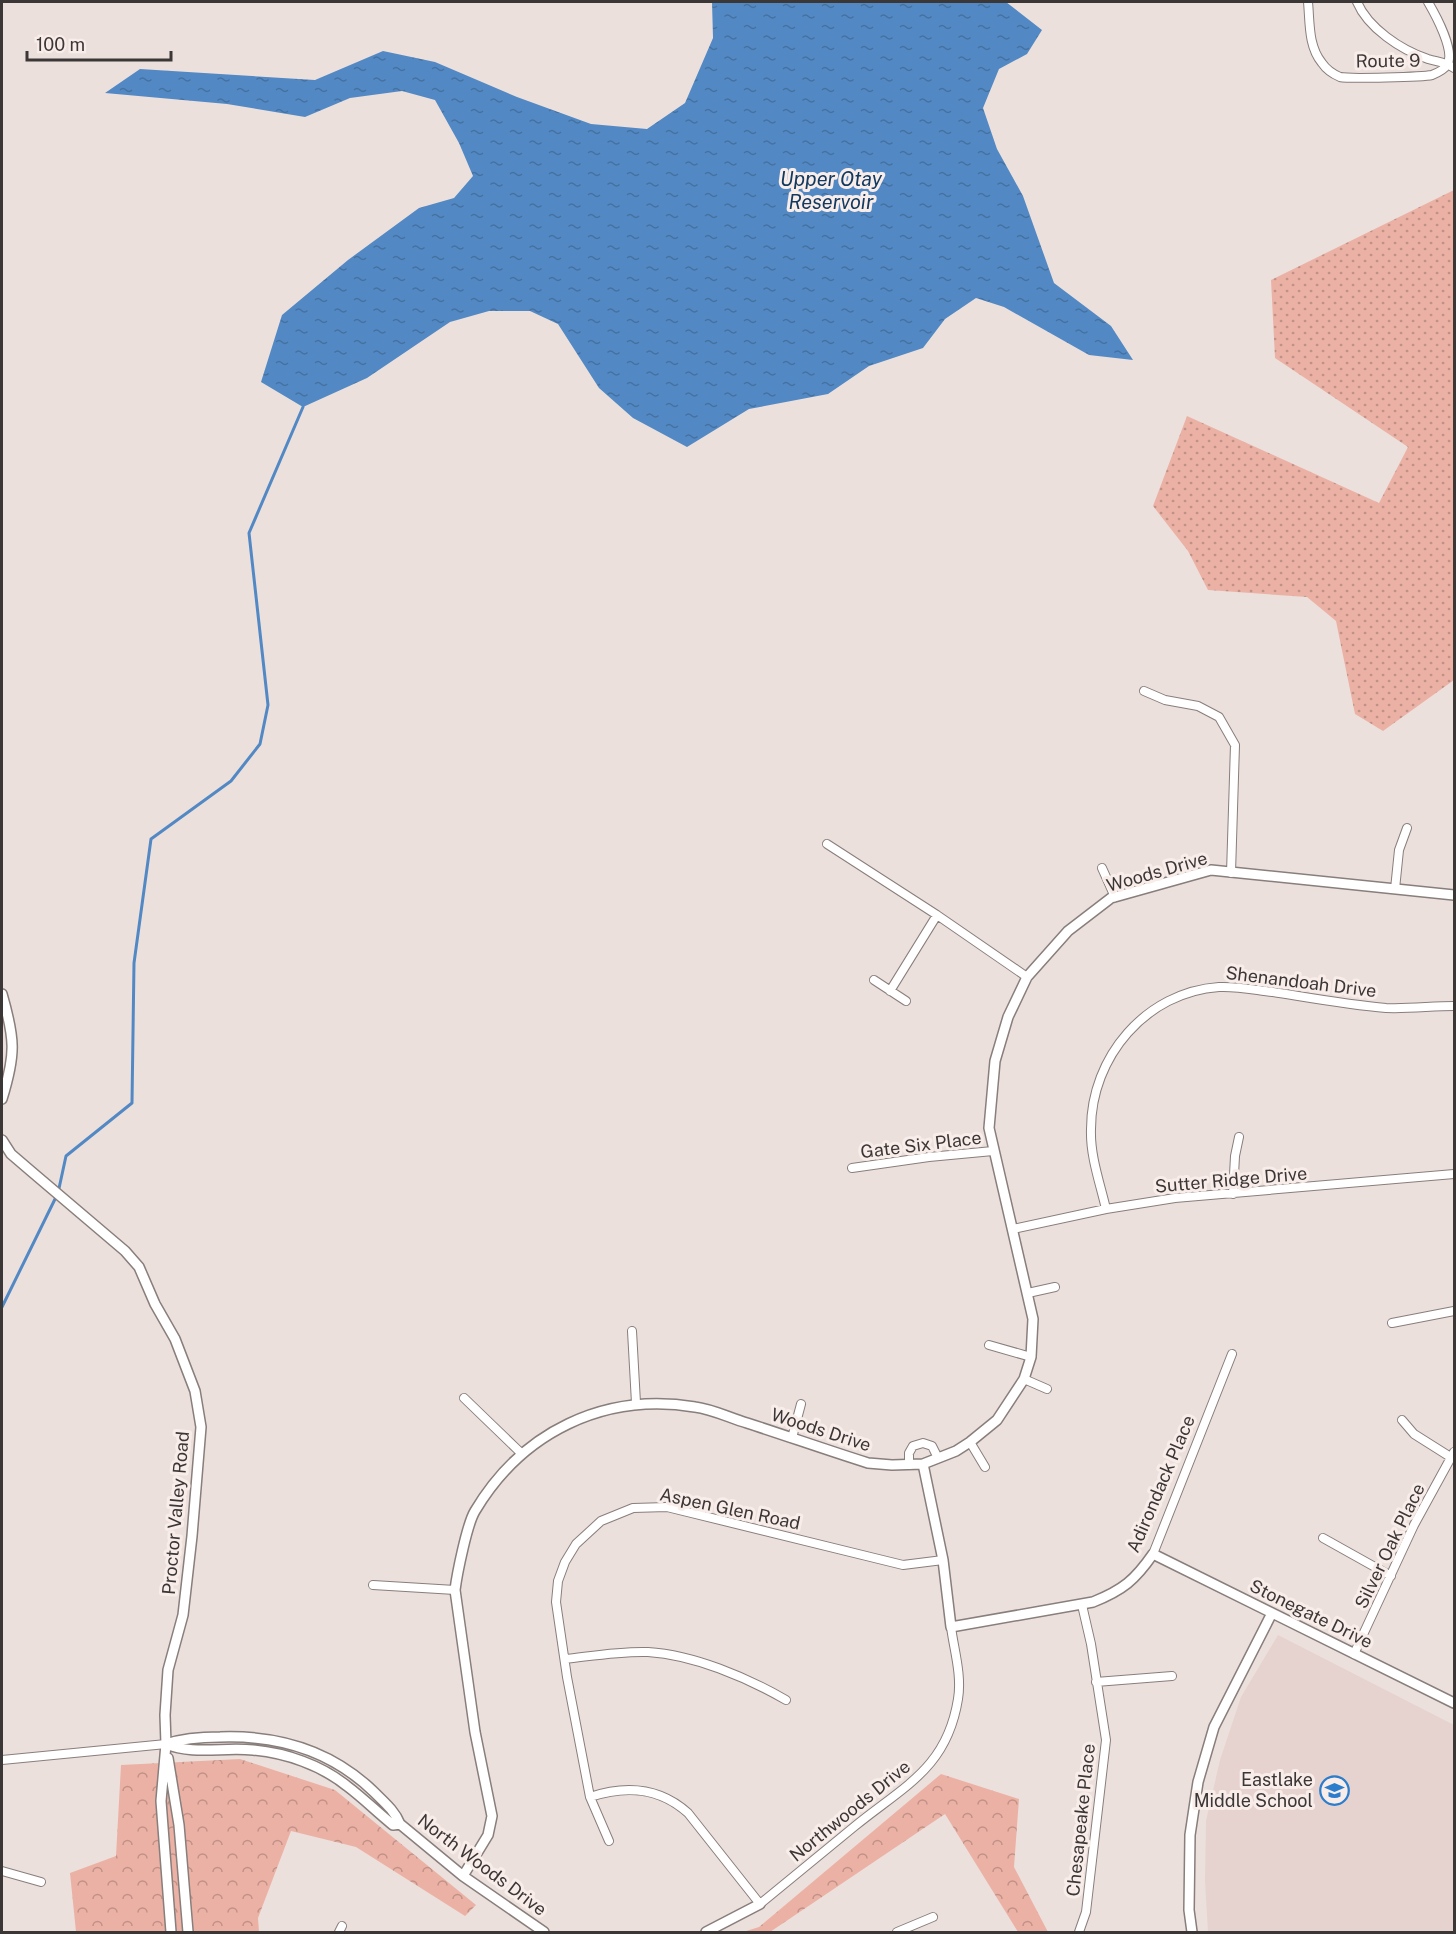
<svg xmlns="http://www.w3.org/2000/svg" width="1456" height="1934" viewBox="0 0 1456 1934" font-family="'Public Sans',sans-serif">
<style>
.built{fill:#e6d2ce}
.grass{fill:url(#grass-dots)}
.forest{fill:url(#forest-crowns)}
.water{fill:url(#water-ripples)}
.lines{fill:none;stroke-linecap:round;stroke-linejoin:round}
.stream{stroke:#5289c4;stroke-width:3}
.minor-casing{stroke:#887e7b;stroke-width:10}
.tertiary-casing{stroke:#887e7b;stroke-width:12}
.minor{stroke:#fff;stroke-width:8}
.tertiary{stroke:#fff;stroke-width:9}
.labels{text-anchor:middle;stroke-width:6;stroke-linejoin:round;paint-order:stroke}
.street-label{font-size:18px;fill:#3b3736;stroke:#f9edea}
.poi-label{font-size:18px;fill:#3b3736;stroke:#f9edea;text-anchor:end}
.water-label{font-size:20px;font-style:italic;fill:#123a61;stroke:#f9edea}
</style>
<defs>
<pattern id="grass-dots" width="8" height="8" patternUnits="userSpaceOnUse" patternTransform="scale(1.5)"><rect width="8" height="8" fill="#ecb1a5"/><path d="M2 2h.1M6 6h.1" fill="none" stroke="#c09187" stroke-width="1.8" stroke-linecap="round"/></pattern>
<pattern id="forest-crowns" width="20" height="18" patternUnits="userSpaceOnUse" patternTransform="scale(1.5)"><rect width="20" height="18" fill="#ecb1a5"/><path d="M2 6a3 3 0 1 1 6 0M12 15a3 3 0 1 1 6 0" fill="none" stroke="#c09187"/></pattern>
<pattern id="water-ripples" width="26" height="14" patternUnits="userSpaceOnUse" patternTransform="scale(1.5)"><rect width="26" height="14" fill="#5289c4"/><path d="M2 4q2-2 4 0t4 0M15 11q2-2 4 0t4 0" fill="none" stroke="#4571a0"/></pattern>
</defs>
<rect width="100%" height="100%" fill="#ece0dd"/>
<path class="built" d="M1278,1635L1454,1725V1932H1208L1205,1881L1206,1821L1220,1760L1241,1697Z"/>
<path class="grass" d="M1454,190V680L1383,731L1355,714L1336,621L1307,597L1208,590L1188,551L1153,506L1187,416L1379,503L1408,447L1275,358L1271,280Z"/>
<path class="forest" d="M240,1759L335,1790L476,1905L465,1916L356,1847L291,1831L258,1918L259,1932H76L70,1873L116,1856L121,1765Z
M941,1774L1019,1799L1014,1867L1048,1932H1018L945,1814L770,1932H743L759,1927Z"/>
<path class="water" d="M712,2H1006L1042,30L1027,54L999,69L983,108L997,149L1023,196L1054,283L1111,326L1133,360L1089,355L1004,307L976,298L945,319L923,348L869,366L828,394L749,409L687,447L633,418L599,388L558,324L530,311H489L450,322L367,378L303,407L261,382L282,315L348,260L419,208L454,198L473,176L459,143L435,100L402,91L350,98L305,117L227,104L105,93L140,69L315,80L383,51L435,62L517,97L591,124L647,129L685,103L713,38Z"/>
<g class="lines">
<path class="stream" d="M2,1307L58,1193L66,1156L132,1103L134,963L151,839L231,781L260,744L268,705L249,533L303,407"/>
<defs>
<path id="minor" d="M1308,2C1310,22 1308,46 1322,63C1326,69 1333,74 1340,77C1349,79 1423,77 1432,75C1437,73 1444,70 1447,65C1456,52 1435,14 1428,2
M1357,2C1368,28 1401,50 1428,59C1438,62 1446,62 1454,68
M1144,691L1165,700L1198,706L1219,717L1235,745L1231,873
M827,844L937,915L1027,977
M1102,868L1115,897
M1395,889L1399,850L1407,828
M874,980L906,1001
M890,991L937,915
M852,1168L929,1157L993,1151
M1233,1194L1235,1156L1239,1137
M1106,1209C1100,1183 1090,1156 1091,1129C1091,1057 1146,992 1219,987C1237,986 1255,990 1273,992C1311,998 1349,1005 1386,1008C1409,1009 1432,1006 1454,1006
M1013,1229L1106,1209L1175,1198L1454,1174
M1028,1293L1055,1287
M1392,1323L1454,1311
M632,1331L636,1403
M989,1345L1031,1357
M1024,1379L1047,1389
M464,1398L521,1453
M1402,1420L1414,1434L1452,1458
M792,1438L801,1404
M970,1442L985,1467
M909,1465V1453L913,1446L923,1443L932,1446L938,1458
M1323,1538L1391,1576
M1153,1554L1232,1354
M373,1585L455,1590
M1354,1654L1414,1525L1454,1452
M565,1659C592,1656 620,1651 648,1652C694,1655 746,1677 786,1700
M1096,1682L1172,1676
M2,1760L166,1744
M590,1797C626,1785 659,1787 688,1813L760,1904C792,1878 823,1852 855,1826C904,1786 947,1768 958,1699C962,1675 954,1650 951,1627
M609,1841L590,1797L567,1677L556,1602L558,1581L565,1562L576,1544L601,1521L633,1508L667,1507L903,1565L943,1560
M2,1871L41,1882
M339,1932L342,1926
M897,1932L933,1917
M1079,1932L1086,1912L1106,1740L1091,1644L1082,1605"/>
<path id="tertiary" d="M2,994C15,1039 16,1054 2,1099
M2,1140L11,1154L32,1172L125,1251L139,1267L155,1304L175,1339L195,1391L201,1427L192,1536L183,1615L168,1670L165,1715L166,1744L161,1801L171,1932
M923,1464L943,1560L951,1627L1093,1602C1123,1590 1135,1580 1153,1554L1454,1703
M166,1744C184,1738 200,1737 220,1737C278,1735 332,1751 374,1792C384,1802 395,1811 400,1824L463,1876L544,1932
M166,1744C193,1755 223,1747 253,1750C286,1753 321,1765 347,1786C363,1798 377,1812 393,1825L400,1824
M168,1758L179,1825L188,1932
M463,1876L488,1835L492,1816L475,1732L455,1590C457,1574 467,1524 475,1511C522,1432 604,1392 695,1407C712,1409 730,1418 747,1423C787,1436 827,1450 868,1463L892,1465L923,1464L956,1451L970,1442L997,1420L1024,1379L1031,1357L1033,1319L989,1128L995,1061L1008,1017L1027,977L1068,931L1111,898L1211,870L1454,895
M706,1932L760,1904
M1192,1932L1189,1910L1190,1835L1198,1782L1214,1727L1272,1613"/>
</defs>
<use href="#minor" class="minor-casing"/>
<use href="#tertiary" class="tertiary-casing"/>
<use href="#minor" class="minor"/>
<use href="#tertiary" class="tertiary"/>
</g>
<defs>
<symbol id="school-ring" viewBox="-11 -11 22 22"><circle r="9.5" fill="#f9edea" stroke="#2c7ecd" stroke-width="1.5"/><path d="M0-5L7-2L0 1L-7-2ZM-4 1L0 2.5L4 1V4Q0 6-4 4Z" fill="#2c7ecd"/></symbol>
</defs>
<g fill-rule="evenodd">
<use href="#school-ring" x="1318" y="1774" width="33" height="33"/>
</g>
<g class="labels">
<g class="street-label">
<text transform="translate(1388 61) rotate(-1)" y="6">Route 9</text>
<text transform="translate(1157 872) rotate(-16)" y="6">Woods Drive</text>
<text transform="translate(1301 982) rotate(7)" y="6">Shenandoah Drive</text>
<text transform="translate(921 1145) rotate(-7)" y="6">Gate Six Place</text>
<text transform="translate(1231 1180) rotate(-5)" y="6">Sutter Ridge Drive</text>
<text transform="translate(821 1430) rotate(18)" y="6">Woods Drive</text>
<text transform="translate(1161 1484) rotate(-67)" y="6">Adirondack Place</text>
<text transform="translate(730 1509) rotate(12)" y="6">Aspen Glen Road</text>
<text transform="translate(176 1513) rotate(-85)" y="6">Proctor Valley Road</text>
<text transform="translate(1390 1546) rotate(-64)" y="6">Silver Oak Place</text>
<text transform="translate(1311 1614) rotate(26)" y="6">Stonegate Drive</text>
<text transform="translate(850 1811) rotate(-39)" y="6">Northwoods Drive</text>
<text transform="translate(1081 1820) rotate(-84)" y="6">Chesapeake Place</text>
<text transform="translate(482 1865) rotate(37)" y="6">North Woods Drive</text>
</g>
<g class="poi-label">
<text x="1313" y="1786">Eastlake<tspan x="1313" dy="21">Middle School</tspan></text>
</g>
<g class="water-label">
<text x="831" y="186">Upper Otay<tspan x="831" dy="23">Reservoir</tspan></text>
</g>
</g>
<rect width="1456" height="1934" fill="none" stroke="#3b3736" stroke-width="6"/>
<path d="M27 51v9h144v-9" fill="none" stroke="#3b3736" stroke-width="3"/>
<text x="36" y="51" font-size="18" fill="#3b3736" stroke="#f9edea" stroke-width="4.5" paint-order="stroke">100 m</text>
</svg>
